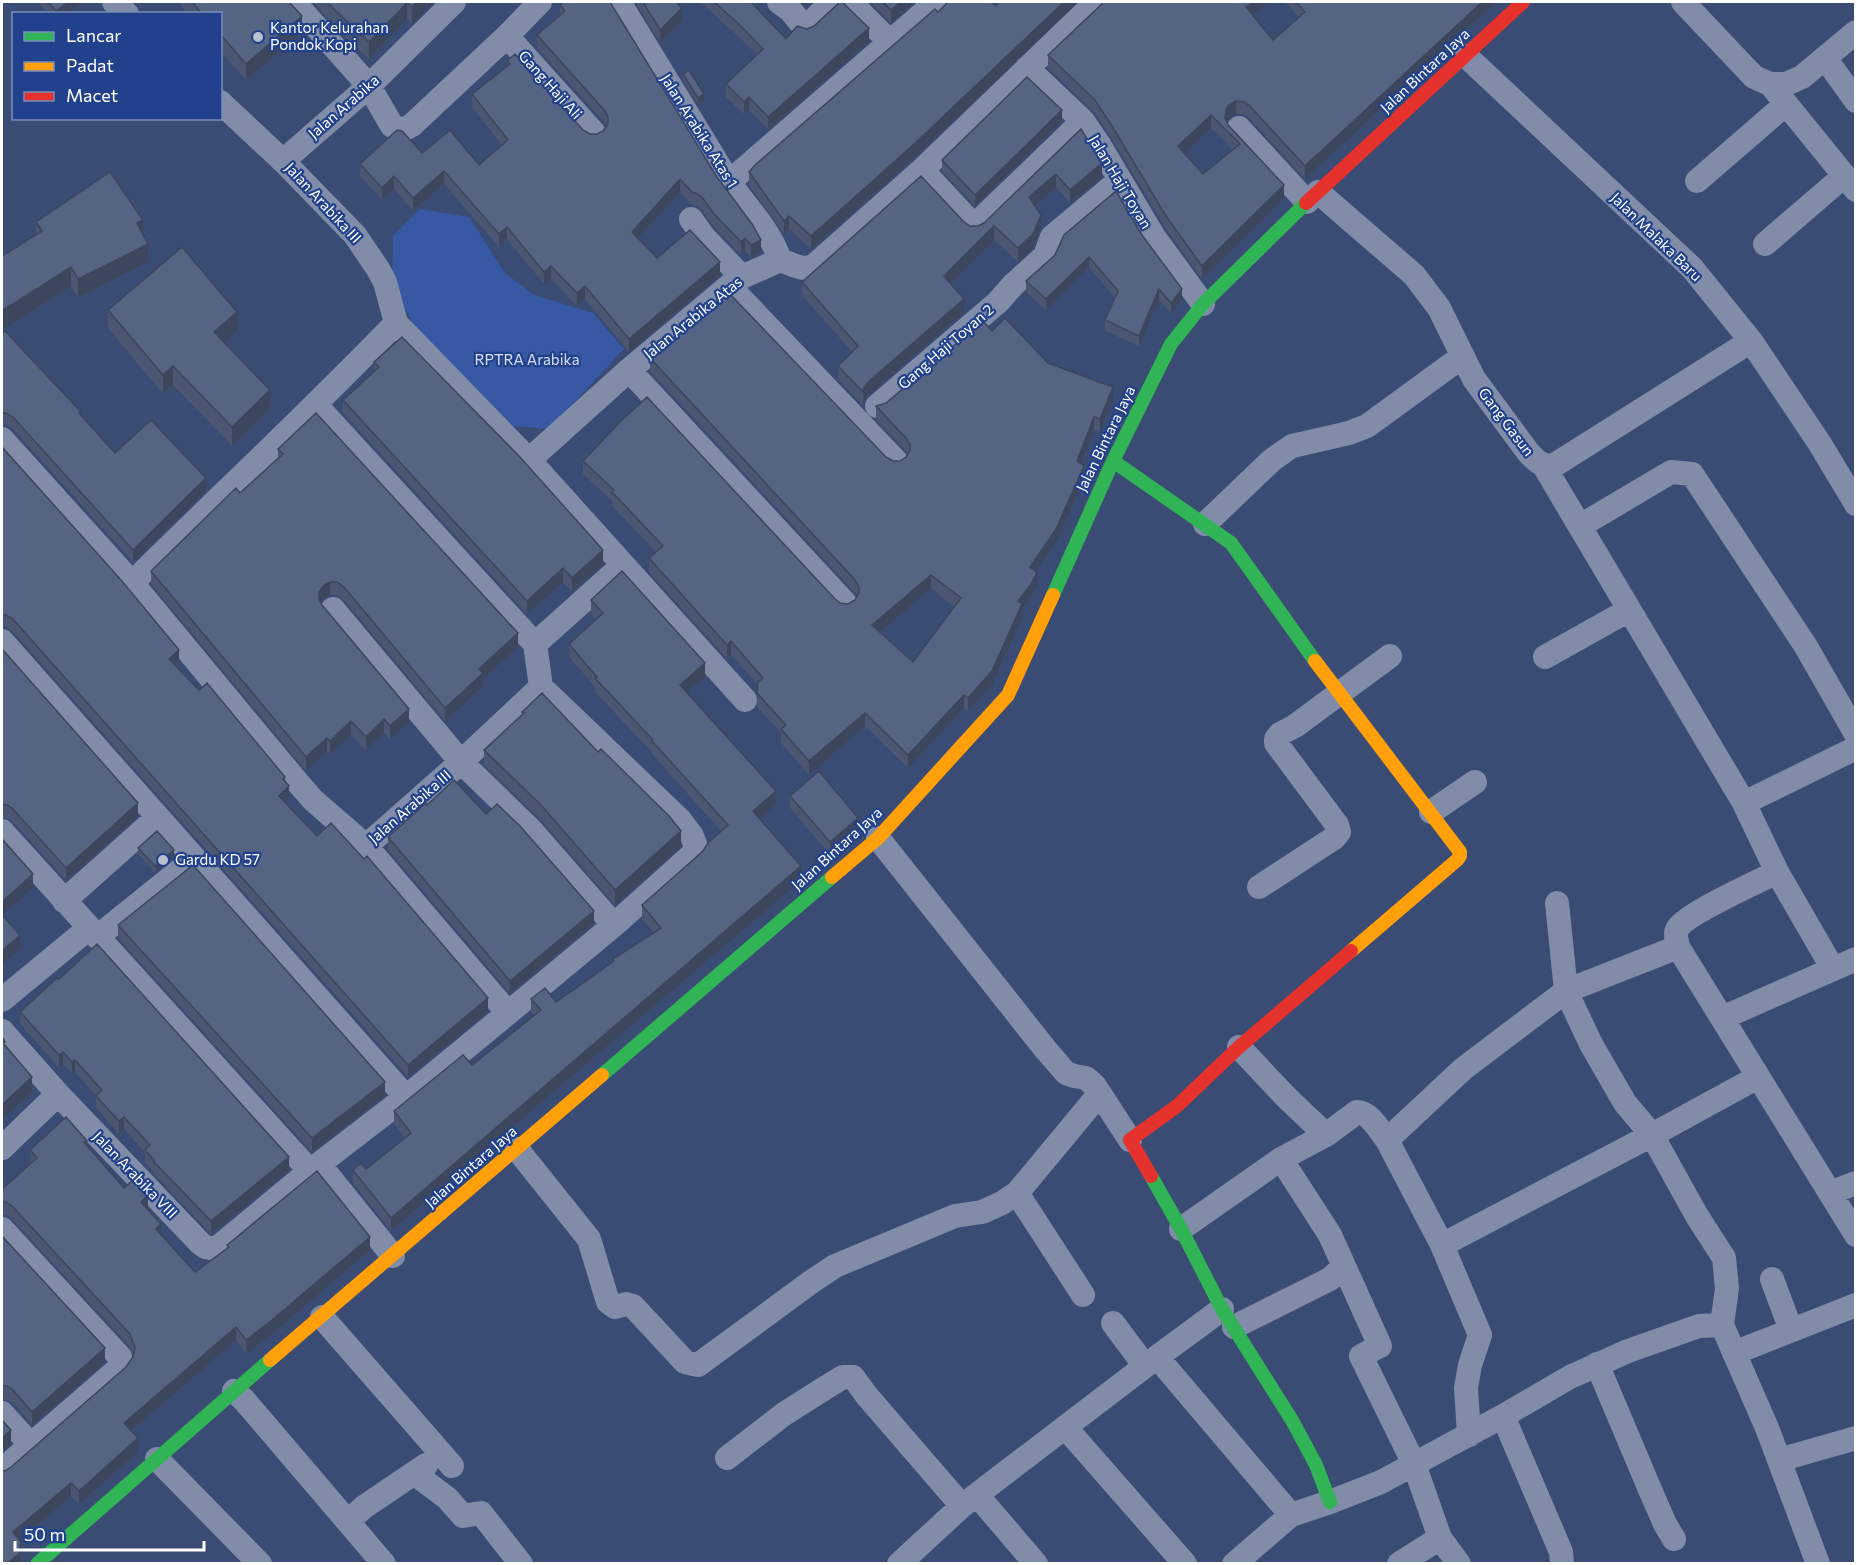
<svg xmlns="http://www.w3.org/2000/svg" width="1857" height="1565" viewBox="0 0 1857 1565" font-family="Commissioner,sans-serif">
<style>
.green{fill:#3758a3}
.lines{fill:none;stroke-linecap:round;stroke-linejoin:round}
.street{stroke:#818da8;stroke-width:24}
.fast{stroke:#30b455;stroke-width:14}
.slow{stroke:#ff9f0a;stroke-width:14}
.jam{stroke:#e5322d;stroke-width:14}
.wall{fill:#4a5672;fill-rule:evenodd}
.shaded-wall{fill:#3c465c}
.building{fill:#566484;stroke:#3c465c;stroke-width:1.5;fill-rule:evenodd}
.poi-dot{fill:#bac0ce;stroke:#22418d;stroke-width:2}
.labels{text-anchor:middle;stroke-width:4.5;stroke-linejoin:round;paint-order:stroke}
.poi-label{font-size:15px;fill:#fff;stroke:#22418d;text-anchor:start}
.street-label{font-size:15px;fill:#fff;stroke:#22418d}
.park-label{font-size:15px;fill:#d6e1f8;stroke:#22418d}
</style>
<rect width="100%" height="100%" fill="#3a4c74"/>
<path class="green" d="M420,209L469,217L505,273L534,295L593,313L624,349L550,429L501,425L420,344L409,315L392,294L393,236Z"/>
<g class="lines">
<path class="street" d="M114,2L127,14
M294,2L369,86L392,126L403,130L412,125L507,36L540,2
M619,2L729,182C747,208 770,230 780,260
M779,2L791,11L805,28L832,2
M850,2L890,42
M1683,2L1754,77L1770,84H1786L1802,77L1856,32
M507,36L594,133
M1466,56L1692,268L1751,341L1820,444L1856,504
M1825,58L1856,101
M1027,68L1083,121L1100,146L1154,237L1203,304
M1770,84L1856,190
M220,102L283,161L355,235L378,269L385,282L396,323L529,460L745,700
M1239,128L1307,202
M283,161L369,86L454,2
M922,170L974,226L1083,121
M1697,181L1786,104
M729,182L936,2
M1318,192L1414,275L1439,308L1474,379L1528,452C1536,461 1541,466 1553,466L1751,341
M691,219L703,236L742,277
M1765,244L1844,176
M729,286L896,461
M629,370L845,603
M316,405L535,644
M877,406L998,302L1013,285L1045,256L1052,237L1120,180
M2,439L132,583L293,777L313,800L366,846L508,1013
M529,460L629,370L729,286L742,277L780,260C793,264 804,273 816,264L922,170L1096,2
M1544,466L1744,803L1777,872L1833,969
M1205,524L1272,460L1292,446L1349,433L1367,426L1463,356
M1580,526L1671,472L1692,474L1805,645L1856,734
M132,583C220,496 310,412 396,323
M333,609L461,762L530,829L614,925
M2,641L406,1097
M535,644L622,566
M535,644L541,687
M1545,657L1629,610
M1744,803L1856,748
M1431,812L1475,782
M2,831L310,1171
M878,838L1046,1050L1066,1073L1074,1076L1086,1078L1094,1085L1104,1100
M366,846L461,762L541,687
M1777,872C1759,881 1686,914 1678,928C1674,934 1677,940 1678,947L1856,1235
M1259,887L1334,838L1339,832L1337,825L1276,743V739L1280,734L1295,726L1390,656
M64,901L158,817
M1557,903L1566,991L1678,947
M97,937L194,859
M2,1000L89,928
M1722,1018L1856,959
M2,1031L58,1094L200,1243L205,1247L216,1249L310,1171L406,1097L508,1013L614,925L693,854L696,847L692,836L680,820L541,687
M1239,1047L1286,1097L1326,1135
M2,1148L58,1094
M517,1149L589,1239L608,1302L615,1307L626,1304L633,1306L685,1362L698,1365L811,1282L835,1266L955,1216L982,1212L1002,1203L1017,1193L1096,1098L1104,1100L1130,1140
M1281,1159L1330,1235L1380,1346L1361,1356L1414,1464L1440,1538L1399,1564
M319,1164L393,1256
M1017,1193L1083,1295
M1830,1193L1856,1183
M2,1229L120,1357L121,1363L117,1370L2,1470
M1181,1229L1281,1159L1326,1135L1357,1112C1370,1112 1379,1130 1387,1140
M1442,1245L1652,1135L1758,1077
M1772,1279L1791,1330
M322,1317L452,1466
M1113,1323L1145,1366
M1234,1327L1330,1279L1344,1266
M1734,1353L1856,1305
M1157,1357L1291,1515
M1597,1364L1651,1492L1665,1524L1674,1539
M234,1391L244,1400L384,1564
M2,1413L31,1445
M1503,1416L1561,1552L1562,1564
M1065,1427L1185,1564
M1469,1435L1466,1388L1470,1365L1480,1335L1442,1245L1387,1140L1463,1069L1566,991L1591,1044L1625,1103L1652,1135L1697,1216L1724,1258L1727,1288L1722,1325
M727,1458L784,1414L825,1388L843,1377H853L867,1396L962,1506
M157,1459L260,1564
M1779,1460L1856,1438
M415,1474L447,1498L463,1516L481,1513L521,1564
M977,1495L1036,1564
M348,1521L364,1507L426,1465
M1440,1538L1459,1564
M899,1564L962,1506L1157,1357L1222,1309
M1234,1564L1291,1515L1330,1502L1381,1482L1503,1416L1570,1377L1628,1351L1699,1326L1722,1325L1767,1428L1818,1564"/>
<path class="fast" d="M1113,461L1231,543L1315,661
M1053,595L1113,461L1171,344L1203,304L1306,203
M602,1075L832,877
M1151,1176L1181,1229L1222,1309L1293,1422L1316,1465L1330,1502
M37,1564L270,1360"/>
<path class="slow" d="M1315,661L1460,852V856L1457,860L1351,951
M832,877L878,838L1008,695L1053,595
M270,1360L602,1075"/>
<path class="jam" d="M1306,203L1523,2
M1151,1176L1130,1140L1177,1106L1239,1047L1351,951"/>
</g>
<path class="wall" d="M38,2H83L68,14H48Z
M178,2H289L302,32L246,80L220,51V14H188Z
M313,2H433L412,24L407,19L369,59L336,28Z
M635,2H676L682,21L660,43Z
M700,2H758L755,5L786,39L807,29L869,41L768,130L749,110L744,114L726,97V84L757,55L738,36Z
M870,2H911V5L891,23Z
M999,2H1078L912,160L811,249L789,229L784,234L749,185V172L938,12L996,6Z
M1285,2H1496L1305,179L1249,118L1244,115L1236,114L1229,118L1227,121L1228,125L1284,198L1202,279L1166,229L1112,139L1095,113L1048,68V55L1253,15L1273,40L1299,18ZM1211,128L1233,150L1203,174L1184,153Z
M560,5L761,253L751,257L745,251L741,255L714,227L702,210L697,206L692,205L680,192L638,239L657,258L720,275L629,352L585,299L577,306L551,279L544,284L507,239L499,247L444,184L413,211L394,189L382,200L360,176V164L422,153L479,165L502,145L472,107V94L507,66V61L583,130L590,134H597L603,131L606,126L605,123L537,48V35L560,15Z
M683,74L704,101L698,104L683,80Z
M1062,121L975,206L942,171V160Z
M1081,129L1102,177L1070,203L1056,187L1034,206L1041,229L1033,248L1018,262L994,240L950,283L964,312L868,395L864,401L863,406L838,379V366L852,352L802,295V282L964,222L970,226H978L984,223Z
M36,222L143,234L148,262L78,298L71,286L2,330V256L36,235Z
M1142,235L1182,300L1171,313L1159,300L1139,346L1105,331V320L1115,298L1089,267L1046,310L1026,292V281Z
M108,310L237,331L224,342L270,409L232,446L173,385L163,394L108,328Z
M992,331L1113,401L1100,432L1094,430L1081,464L1084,479L1056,543L1036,571L1037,585L1032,596L1022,609V618L992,685L968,711L964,708L908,768L865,726L809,775L781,743V733L757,707L758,685L731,655L727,659L649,572V558L656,552L612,506V501L583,474V461L840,603L848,604L855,600L857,596L855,593L650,371V358L886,457L893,461H900L906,457L908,454L906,451L876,420V406L886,403ZM931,588L954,607L913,662L880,632Z
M2,334L81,415L115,453L206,491L133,562L13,429L6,425H2Z
M374,362L603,564L572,591L563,582L527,614L343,413V400L374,371Z
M2,447L179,662L176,666L285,781L289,798L285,802L317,836L488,1011L408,1077L13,632L6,627H2Z
M278,449L518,647L483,679V686L445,721L344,600L337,595H330L324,598L321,603L322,605L409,722L390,739L384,733L366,750L351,735L330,754L327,751L306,771L151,584V571L240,493L278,458Z
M591,600L705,677L687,692L776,804L759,819L801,880L391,1231L353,1183V1170L366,1169L405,1139L394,1124V1111L472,1065L534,1016L531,1012V999L556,1002L613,961V959L653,932L642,919V905L703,851L721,831L652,754V752L595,692V687L569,657V644L596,619L591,614Z
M2,649L138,816L66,880L12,821L7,818L2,817Z
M522,712L681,846L615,905L541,820L484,765V750L522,715Z
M790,796L858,830L830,855L790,808Z
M427,805L486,814L594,923L510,993L388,850V837Z
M138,848L174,857L155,872L138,854Z
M118,925L385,1095L312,1152L118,938Z
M20,1012L289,1170L211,1234L154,1174V1172L145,1162V1153L124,1129L119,1134L96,1108V1096L75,1072L72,1074L63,1064L59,1068L20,1024Z
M87,1145L124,1188L148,1209L161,1234L195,1272L227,1248V1245L370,1250L272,1334L246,1354L236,1340L131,1431L138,1452L79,1504L71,1496L20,1540L21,1555L19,1563H2L5,1471L11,1467L126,1367L133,1356L130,1347L12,1219L6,1215H2V1189L30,1164V1150Z
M2,1236L105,1362L32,1425L13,1403L7,1400L2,1399Z"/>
<path class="shaded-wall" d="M68,2H83L68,14H56V11Z
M417,2H433L412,24V7Z
M900,2H911V5L891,23V10Z
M1064,2H1078L912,160L811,249V236Z
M1253,2H1268L1246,20V7Z
M1482,2H1496L1305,179V166Z
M407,3V19L369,59V42Z
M682,8V21L660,43V30Z
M302,16V32L246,80V64Z
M869,28V41L768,130V117Z
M704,94V101L698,104V98Z
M749,97V110L744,114V102Z
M1236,101V114L1229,118L1226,123L1225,131L1226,110L1229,105Z
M1062,110V121L975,206V195Z
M1211,115V128L1178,159V146Z
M1102,163V177L1070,203V190Z
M444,171V184L413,211V198Z
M1056,174V187L1029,211V197Z
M394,176V189L382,200V188Z
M680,179V192L632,245V232Z
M1284,185V198L1202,279V266Z
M1041,215V229L1033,248L1018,262V248Z
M789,216V229L784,234V221Z
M143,220V238L137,223Z
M994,226V240L944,289V276Z
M507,227V239L499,247V234Z
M745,238V251L741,255V242Z
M761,240V253L751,257V245Z
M148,244V262L78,298V279Z
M1089,257V267L1046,310V299Z
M720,262V275L629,352V339Z
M551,266V279L544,284V272Z
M71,267V286L2,330V311Z
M585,286V299L577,306V293Z
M1159,289V300L1139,346V336Z
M1182,289V300L1171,313V303Z
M964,299V312L868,395L864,401L863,406L864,387L868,382Z
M237,312V331L214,351V332Z
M173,366V385L163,394V375Z
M1113,387V401L1100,432V419Z
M270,390V409L232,446V427Z
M1094,417V430L1077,475V461Z
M1084,466V479L1056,543L1030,580V567Z
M206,478V491L133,562V550Z
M603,550V564L572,591V578Z
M563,568V582L527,614V601Z
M1037,572V585L1032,596L1022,609V618L992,685L968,711V698L1018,601Z
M931,575V588L872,639V625Z
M330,582V595L324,598L319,605V592L324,585Z
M518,633V647L483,679V686L445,721V708L479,669Z
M731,641V655L727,659V645Z
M179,650V662L169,672V659Z
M705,663V677L680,698V685Z
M964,695V708L908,768V755Z
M409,709V722L390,739V726Z
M865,713V726L809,775V761Z
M384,719V733L366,750V737Z
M351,721V735L330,754V741Z
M327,738V751L306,771V757Z
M285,777V789L289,786V798L279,808V796L283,779Z
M776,791V804L753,825V811Z
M138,803V816L66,880V868Z
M858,818V830L830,855V842Z
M681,831V846L615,905V890Z
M174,850V857L155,872V866Z
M801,866V880L391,1231V1218Z
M33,874V887L2,915V902Z
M594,911V923L510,993V981Z
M20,935V948L2,964V951Z
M488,998V1011L408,1077V1065Z
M63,1052V1064L59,1068V1055Z
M75,1060V1072L72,1074V1062Z
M32,1077V1092L2,1119V1105Z
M385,1082V1095L312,1152V1138Z
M124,1117V1129L119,1134V1121Z
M289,1157V1170L211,1234V1221Z
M148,1195V1209L141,1215V1202Z
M161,1224V1238L156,1229Z
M370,1237V1250L272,1334L246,1354V1340Z
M236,1327V1340L124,1437V1423Z
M105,1348V1362L32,1425V1412Z
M11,1430V1444L2,1452V1438Z
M138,1438V1452L79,1504V1491Z
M71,1483V1496L13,1546V1532Z
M21,1542V1555L19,1563H7Z"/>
<path class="building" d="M48,2H68L56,11Z
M192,2H289L302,16L246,64L220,34V14H202Z
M327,2H417L412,7L407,3L369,42L336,11Z
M563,2H610L717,177L752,224L761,240L751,245L745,238L741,242L714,214L702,197L697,194L692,192L680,179L632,232L657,258L690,230L720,262L629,339L585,286L577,293L551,266L544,272L507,227L499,234L444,171L413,198L394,176L382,188L360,164L397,130L402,131L422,153L450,130L479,165L508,140L472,94L510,64L507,61L515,54L583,130L590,134H597L603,131L608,124V117L605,111L537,35L565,11L560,5Z
M643,2H676L682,8L660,30Z
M714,2H751L786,39L797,26L807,29L814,26L840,2H842L869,28L768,117L749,97L744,102L726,84L763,49L738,23Z
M883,2H900L891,10Z
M948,2H991L996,6L999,2H1064L912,146L811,236L789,216L784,221L749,172L754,166L935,9L938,12Z
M1104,2H1253L1246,7L1273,40L1305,12L1296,2H1482L1305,166L1249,105L1244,102L1236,101L1229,105L1226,110L1225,118L1228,125L1284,185L1202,266L1166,216L1112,126L1095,100L1048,55ZM1211,115L1240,144L1203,174L1178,146Z
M689,70L704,94L698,98L683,74Z
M1027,77L1062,110L975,195L942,160Z
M1081,129L1102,163L1070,190L1056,174L1029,197L1041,215L1033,234L1018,248L994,226L944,276L964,299L868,382L864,387L863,392L838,366L858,346L802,282L921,176L964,222L970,226H978L984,223Z
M110,172L143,220L137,223L148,244L78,279L71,267L2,311V256L42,231L36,222Z
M1116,191L1142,235L1182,289L1171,303L1159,289L1139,336L1105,320L1118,291L1089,257L1046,299L1026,281L1055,255L1064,235Z
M182,247L237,312L214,332L270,390L232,427L173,366L163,375L108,310Z
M728,292L886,457L893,461H900L906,457L910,451V444L906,438L876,406L886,403L983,321L992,331L1005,318L1048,363L1113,387L1100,419L1094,417L1077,461L1084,466L1056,529L1030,567L1037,572L1032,583L1018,601L1022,604L992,671L968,698L964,695L908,755L865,713L809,761L781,729L786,725L757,693L758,682L763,678L731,641L727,645L649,558L663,546L612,492L614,490L583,461L621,421L647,397L835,599L840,603L848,604L855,600L859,593V587L855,580L650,358ZM931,575L961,598L913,662L872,625Z
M5,331L81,412L79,413L115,453L151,420L206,478L133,550L13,417L6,413H2V334Z
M402,337L519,456L603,550L572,578L563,568L527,601L343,400L379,367L374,362Z
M316,413L518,633L479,669L483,673L445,708L344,587L337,582H330L324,585L319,592V599L322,605L409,709L390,726L384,719L366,737L351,721L330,741L327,738L306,757L151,571L236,488L240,493L283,454L278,449Z
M2,447L121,580L179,650L169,659L199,690L207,683L285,777L283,779L289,786L279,796L317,836L331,823L364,859L367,856L488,998L408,1065L13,619L6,615H2Z
M622,571L705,663L680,685L776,791L753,811L801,866L391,1218L353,1170L361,1163L366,1169L411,1133L394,1111L463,1055L472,1065L541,1010L531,999L545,988L556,1002L614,961L613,959L661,928L642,905L703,851L708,843L728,825L652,741L653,740L595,678L597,677L569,644L603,613L591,600L592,599Z
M2,649L138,803L66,868L12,808L7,805L2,804Z
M542,693L598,752L601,749L669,816L681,831L615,890L541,805L484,750L524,713L522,712Z
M819,771L858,818L830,842L790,796Z
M454,780L486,814L497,804L520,826L594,911L510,981L388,837L426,803L427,805Z
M157,831L174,850L155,866L138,848Z
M2,839L33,874L2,902Z
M193,865L385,1082L312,1138L118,925Z
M2,915L20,935L2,951Z
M97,944L289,1157L211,1221L154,1162L155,1161L145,1150L150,1145L124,1117L119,1121L96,1096L102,1090L75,1060L72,1062L63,1052L59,1055L20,1012L57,978L59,979Z
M2,1037L5,1042L3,1043L32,1077L2,1105Z
M66,1117L87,1141L84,1142L124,1188L133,1180L148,1195L141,1202L161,1224L156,1229L195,1272L229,1247L227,1245L317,1171L370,1237L272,1320L246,1340L236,1327L124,1423L138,1438L79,1491L71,1483L13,1532L21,1542L19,1554L7,1563H2V1470L5,1471L11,1467L126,1367L133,1357L135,1348L130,1334L12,1206L6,1202H2V1189L37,1158L30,1150Z
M2,1236L105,1348L32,1412L13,1390L7,1386H2Z
M2,1420L11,1430L2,1438Z"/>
<g class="poi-dot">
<circle cx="258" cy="37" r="6"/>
<circle cx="163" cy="860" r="6"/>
</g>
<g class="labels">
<g class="poi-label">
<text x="270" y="33">Kantor Kelurahan<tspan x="270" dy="17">Pondok Kopi</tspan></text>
<text x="175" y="865">Gardu KD 57</text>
</g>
<g class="street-label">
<text transform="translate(1425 71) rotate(-43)" y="5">Jalan Bintara Jaya</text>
<text transform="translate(550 85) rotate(48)" y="5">Gang Haji Ali</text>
<text transform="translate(344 107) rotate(-41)" y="5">Jalan Arabika</text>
<text transform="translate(699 131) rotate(58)" y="5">Jalan Arabika Atas 1</text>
<text transform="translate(1120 182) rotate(59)" y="5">Jalan Haji Toyan</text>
<text transform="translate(323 203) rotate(47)" y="5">Jalan Arabika III</text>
<text transform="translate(1656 237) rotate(44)" y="5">Jalan Malaka Baru</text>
<text transform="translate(693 318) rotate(-39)" y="5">Jalan Arabika Atas</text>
<text transform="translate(946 347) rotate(-41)" y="5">Gang Haji Toyan 2</text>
<text transform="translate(1506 422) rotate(53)" y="5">Gang Gasun</text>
<text transform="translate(1106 439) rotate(-64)" y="5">Jalan Bintara Jaya</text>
<text transform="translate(410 807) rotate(-41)" y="5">Jalan Arabika III</text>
<text transform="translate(837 849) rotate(-42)" y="5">Jalan Bintara Jaya</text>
<text transform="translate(471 1167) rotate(-41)" y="5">Jalan Bintara Jaya</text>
<text transform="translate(135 1175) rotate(46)" y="5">Jalan Arabika VIII</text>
</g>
<g class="park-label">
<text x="527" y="365">RPTRA Arabika</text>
</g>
</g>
<rect width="1857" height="1565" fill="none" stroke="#ffffff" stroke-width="6"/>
<rect x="12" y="12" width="210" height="108" fill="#22418d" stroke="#7a8dbb" stroke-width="1.5"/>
<rect x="24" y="32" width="30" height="9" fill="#30b455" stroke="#7a8dbb" stroke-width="1.5"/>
<text x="66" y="42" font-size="18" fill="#ffffff">Lancar</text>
<rect x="24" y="62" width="30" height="9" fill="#ff9f0a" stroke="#7a8dbb" stroke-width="1.5"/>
<text x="66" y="72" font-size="18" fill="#ffffff">Padat</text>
<rect x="24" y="92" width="30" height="9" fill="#e5322d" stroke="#7a8dbb" stroke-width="1.5"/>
<text x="66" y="102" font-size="18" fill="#ffffff">Macet</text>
<path d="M15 1541v9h189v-9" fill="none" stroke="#ffffff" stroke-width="3"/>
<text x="24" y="1541" font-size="18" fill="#ffffff" stroke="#22418d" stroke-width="4.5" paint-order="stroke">50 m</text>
</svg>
